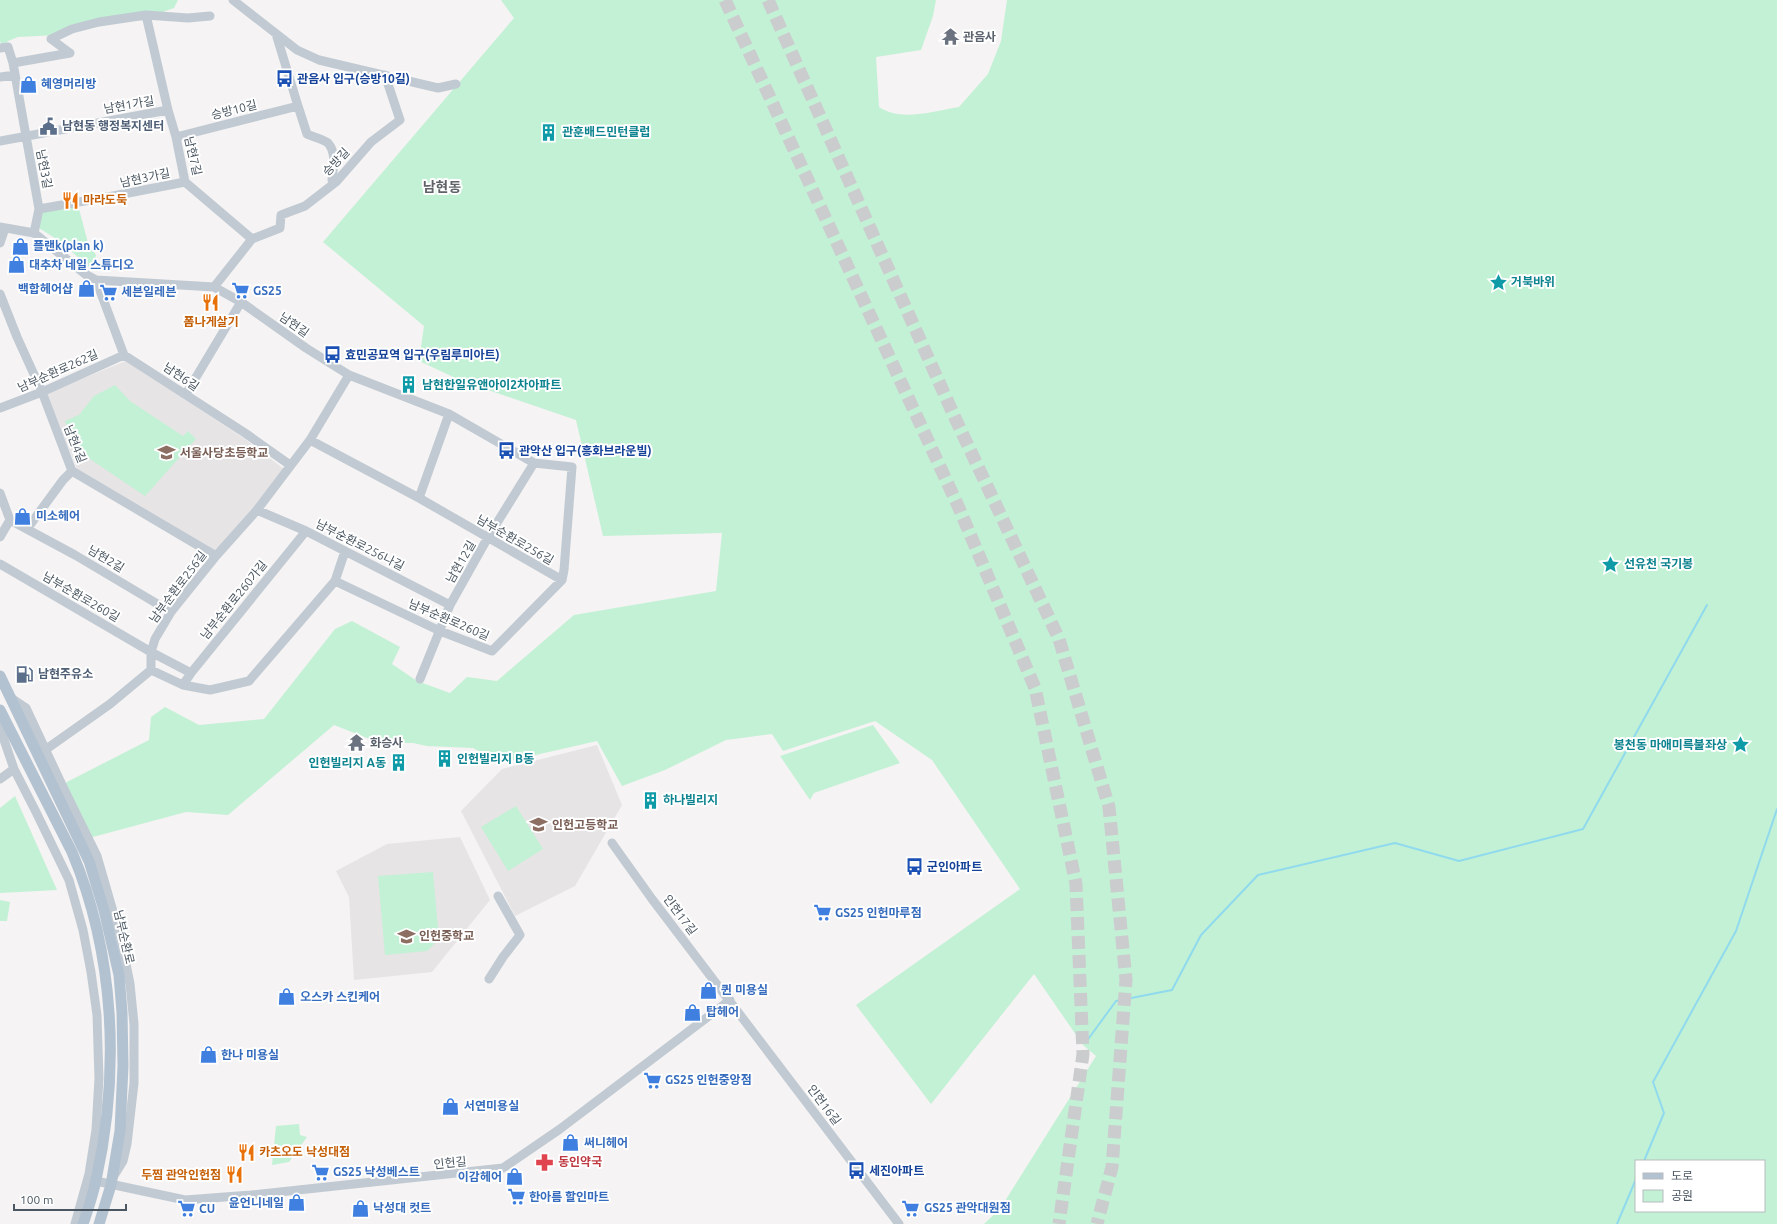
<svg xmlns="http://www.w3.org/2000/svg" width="1777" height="1224" viewBox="0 0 1777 1224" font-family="Ubuntu,'Noto Sans KR',sans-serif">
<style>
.education{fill:#e6e4e5}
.green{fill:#c3f1d5;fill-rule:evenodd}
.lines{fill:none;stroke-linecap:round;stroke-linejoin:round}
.stream{stroke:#90daee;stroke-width:2}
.highway-tunnel{stroke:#caccce;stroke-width:13;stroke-dasharray:13 6;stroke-linecap:butt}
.minor{stroke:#c1cad2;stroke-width:9}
.major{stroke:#b3c2d1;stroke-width:11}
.labels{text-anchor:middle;stroke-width:4;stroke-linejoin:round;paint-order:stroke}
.worship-label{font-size:12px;font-weight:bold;fill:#5b616d;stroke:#fff;text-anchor:start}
.transit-label{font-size:12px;font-weight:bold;fill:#164399;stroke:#fff;text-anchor:start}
.shop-label{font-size:12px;font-weight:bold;fill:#366cbe;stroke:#fff;text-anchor:start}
.street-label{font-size:12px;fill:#4a5661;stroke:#fff}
.service-label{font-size:12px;font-weight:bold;fill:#4e5e75;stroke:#fff;text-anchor:start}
.culture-label{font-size:12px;font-weight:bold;fill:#0d838f;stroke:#fff;text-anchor:start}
.food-label{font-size:12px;font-weight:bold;fill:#c56008;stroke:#fff;text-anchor:start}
.education-label{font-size:12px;font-weight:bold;fill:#785e54;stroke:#fff;text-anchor:start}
.health-label{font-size:12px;font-weight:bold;fill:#be3a42;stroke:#fff;text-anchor:start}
.quarter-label{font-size:14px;font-weight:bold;fill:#5f6368;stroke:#fff}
</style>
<rect width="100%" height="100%" fill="#f5f3f3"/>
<path class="education" d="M126,361L242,437L284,469L216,556L79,474L46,393Z
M597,745L622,805L575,886L515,916L461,811L502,769Z
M460,837L490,900L432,972L354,980L349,897L336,871L387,844Z"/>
<path class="green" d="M0,0H178L174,8L154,15L58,35L18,37L8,41L3,47L0,41Z
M501,0H936L933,16L921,50L876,57L879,107C901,122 934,111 959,107L988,74L1001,41L1007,0H1777V1224H984L1000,1209L1096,1056L1083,1045L1034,974L931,1104L856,1005L1020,889L932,760L875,721L783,751L772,734L726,740L665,770L622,786L597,741L500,763L473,748L427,746L413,743H380L334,725L228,815L186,812L78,841L65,783L149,740L151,717L165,707L199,725L264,719L335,629L352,621L400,647L392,664L417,681L450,693L467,677L497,681L574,615L716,591L722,533L603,536L576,420L462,381L419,361L424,326L323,242L514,18ZM1636,1161H1764V1211H1636Z
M78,205L88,243L96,255L93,270L58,240L39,228L41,211Z
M115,385L130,401L183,436L188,431L196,439L145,496L75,449L65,421L79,415L94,396Z
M873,725L900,763L814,793L810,800L780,756Z
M15,796L57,890L0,893V808Z
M516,806L543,849L508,871L481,827Z
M433,872L439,939L427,951L385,955L378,876Z
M0,900L10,902L7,921H0Z
M299,1124L300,1135L307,1137L289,1162L272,1165L276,1126Z"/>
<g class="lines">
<path class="stream" d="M1086,1042L1116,1001L1172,990L1201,935L1258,875L1395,843L1459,861L1583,829L1707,605
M1644,1161L1664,1113L1653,1082L1736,931L1777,809
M1617,1224L1636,1179"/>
<path class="highway-tunnel" d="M725,0L959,508L1035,688L1076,884L1083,1054L1059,1224
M768,0L956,420L1059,639L1109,807L1126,980L1112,1167L1097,1224"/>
<path class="minor" d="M233,0L297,50L319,60L438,88L456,84
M146,15L188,18L210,16
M0,48L8,47L13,63L39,209L34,233
M70,53L51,39L72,29L99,22L146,15L168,110L176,137L185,182L252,239L214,287
M13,63L70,53
M0,77L15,75
M298,106L307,134C313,137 323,139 328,143C337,153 333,169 332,180
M176,137L298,106L276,34
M0,141L168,110
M39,209L113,196L185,182
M0,227L34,233L85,274L96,280L214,287L241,302L306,348L349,375L449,414L534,463L572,467L564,570L562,580L492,651L440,631L335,581L249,681L210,690L183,685L151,670
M252,239L280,228L281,215L305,206L336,182L371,142L400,120L385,75
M0,243L5,228
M96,280L124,355L245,433L290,465
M0,294L17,337L42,392L72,471L216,556
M186,394L241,302
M0,408L42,392L124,355
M310,440L419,498L562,580
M0,493L10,520L75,555L171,612
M419,498L449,414
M257,510L306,531L450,605
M27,529L63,480L72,471
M0,537L10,520
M0,564L151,652L191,673
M335,581L345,551
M420,679L450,605L487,539L534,463
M183,685L191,673L306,531
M11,698L26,708L62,785L97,856L121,939L130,984L134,1024V1083L127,1144L123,1161L113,1177
M0,712L1,731L14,769L36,812L69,880L83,930L91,972L97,1015L99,1078L96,1130L89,1174L75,1224
M45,750L110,704L151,670V652L155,639L171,612L216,556L257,510L310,440L349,375
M0,779L14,769
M612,843L652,899L899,1224
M489,979L503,957L520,935L498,896
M96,1181L185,1200L251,1195L503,1168L560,1129L730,1000"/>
<path class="major" d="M0,676L89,861L104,910L119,975L122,1012L123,1066L120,1131L111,1185L99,1224
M0,710L72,852C115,954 120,1072 96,1180C93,1195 88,1209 83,1224"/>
</g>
<defs>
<symbol id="temple-bare" viewBox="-9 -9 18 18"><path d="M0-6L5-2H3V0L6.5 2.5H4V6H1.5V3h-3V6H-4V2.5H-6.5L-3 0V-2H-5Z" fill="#6b7280" stroke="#fff" stroke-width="2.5" paint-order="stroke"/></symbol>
<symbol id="bus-bare" viewBox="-9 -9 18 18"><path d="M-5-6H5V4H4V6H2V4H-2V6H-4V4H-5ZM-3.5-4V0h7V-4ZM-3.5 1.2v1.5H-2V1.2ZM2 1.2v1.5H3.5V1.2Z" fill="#1a4fb4" stroke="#fff" stroke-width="2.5" paint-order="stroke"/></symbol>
<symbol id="shop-bare" viewBox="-9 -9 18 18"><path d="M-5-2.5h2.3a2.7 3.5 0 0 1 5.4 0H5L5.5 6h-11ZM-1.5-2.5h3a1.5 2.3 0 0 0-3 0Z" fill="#3f7fe0" stroke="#fff" stroke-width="2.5" paint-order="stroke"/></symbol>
<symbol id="civic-bare" viewBox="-9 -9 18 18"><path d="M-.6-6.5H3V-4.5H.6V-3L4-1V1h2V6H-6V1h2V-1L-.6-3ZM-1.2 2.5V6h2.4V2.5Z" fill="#5c6f8a" stroke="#fff" stroke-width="2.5" paint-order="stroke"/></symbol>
<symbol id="building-bare" viewBox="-9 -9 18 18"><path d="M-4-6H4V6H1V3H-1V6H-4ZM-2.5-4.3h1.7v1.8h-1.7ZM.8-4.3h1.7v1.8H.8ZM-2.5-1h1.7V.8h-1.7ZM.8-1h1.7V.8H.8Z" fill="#0f9aa8" stroke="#fff" stroke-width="2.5" paint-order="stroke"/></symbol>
<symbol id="restaurant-bare" viewBox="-9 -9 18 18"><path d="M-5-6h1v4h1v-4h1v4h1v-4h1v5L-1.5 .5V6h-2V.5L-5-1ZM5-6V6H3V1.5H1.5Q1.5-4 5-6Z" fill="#e8710a" stroke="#fff" stroke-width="2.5" paint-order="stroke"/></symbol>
<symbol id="sight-bare" viewBox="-9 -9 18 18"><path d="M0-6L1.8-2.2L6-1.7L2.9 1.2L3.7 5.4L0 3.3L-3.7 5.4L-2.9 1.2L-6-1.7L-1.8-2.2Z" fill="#0f9aa8" stroke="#fff" stroke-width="2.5" paint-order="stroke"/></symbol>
<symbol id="supermarket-bare" viewBox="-9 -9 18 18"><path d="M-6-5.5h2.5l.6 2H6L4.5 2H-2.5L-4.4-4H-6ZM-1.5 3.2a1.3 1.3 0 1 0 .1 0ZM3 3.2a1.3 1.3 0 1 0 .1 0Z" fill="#3f7fe0" stroke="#fff" stroke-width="2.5" paint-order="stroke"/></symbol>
<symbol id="school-bare" viewBox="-9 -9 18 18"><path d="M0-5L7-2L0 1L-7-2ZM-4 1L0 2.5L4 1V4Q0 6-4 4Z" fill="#8d6e63" stroke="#fff" stroke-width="2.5" paint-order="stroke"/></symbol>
<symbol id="fuel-bare" viewBox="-9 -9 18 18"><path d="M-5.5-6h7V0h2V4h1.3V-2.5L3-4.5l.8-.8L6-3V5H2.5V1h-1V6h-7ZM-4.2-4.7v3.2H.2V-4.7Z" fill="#5c6f8a" stroke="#fff" stroke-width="2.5" paint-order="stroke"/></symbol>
<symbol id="pharmacy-bare" viewBox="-9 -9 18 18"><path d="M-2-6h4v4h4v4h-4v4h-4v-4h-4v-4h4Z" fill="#e0444e" stroke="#fff" stroke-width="2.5" paint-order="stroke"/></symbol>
</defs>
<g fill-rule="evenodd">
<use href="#temple-bare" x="938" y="24" width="25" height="25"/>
<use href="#bus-bare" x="272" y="66" width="25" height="25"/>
<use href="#shop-bare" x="16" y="72" width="25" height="25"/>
<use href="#civic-bare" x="36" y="114" width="25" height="25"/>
<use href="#building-bare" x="536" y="120" width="25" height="25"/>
<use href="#restaurant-bare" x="58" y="188" width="25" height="25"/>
<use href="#shop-bare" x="8" y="234" width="25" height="25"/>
<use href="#shop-bare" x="4" y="252" width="25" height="25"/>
<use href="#sight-bare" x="1486" y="270" width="25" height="25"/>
<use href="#shop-bare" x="74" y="276" width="25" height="25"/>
<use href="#supermarket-bare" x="228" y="278" width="25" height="25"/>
<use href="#supermarket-bare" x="96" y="280" width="25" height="25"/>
<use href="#restaurant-bare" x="198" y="290" width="25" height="25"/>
<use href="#bus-bare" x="320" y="342" width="25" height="25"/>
<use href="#building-bare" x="396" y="372" width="25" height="25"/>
<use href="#bus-bare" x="494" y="438" width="25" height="25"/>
<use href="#school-bare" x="154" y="440" width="25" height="25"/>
<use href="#shop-bare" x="10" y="504" width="25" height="25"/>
<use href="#sight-bare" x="1598" y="552" width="25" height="25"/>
<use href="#fuel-bare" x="12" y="662" width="25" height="25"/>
<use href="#temple-bare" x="344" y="730" width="25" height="25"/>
<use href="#sight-bare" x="1728" y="732" width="25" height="25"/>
<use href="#building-bare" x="432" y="746" width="25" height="25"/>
<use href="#building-bare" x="386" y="750" width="25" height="25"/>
<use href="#building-bare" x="638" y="788" width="25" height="25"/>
<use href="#school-bare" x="526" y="812" width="25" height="25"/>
<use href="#bus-bare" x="902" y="854" width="25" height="25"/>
<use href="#supermarket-bare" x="810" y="900" width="25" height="25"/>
<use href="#school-bare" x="394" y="924" width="25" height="25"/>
<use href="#shop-bare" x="696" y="978" width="25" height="25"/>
<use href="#shop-bare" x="274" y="984" width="25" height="25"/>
<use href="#shop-bare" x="680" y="1000" width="25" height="25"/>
<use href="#shop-bare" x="196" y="1042" width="25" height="25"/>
<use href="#supermarket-bare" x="640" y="1068" width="25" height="25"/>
<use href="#shop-bare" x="438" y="1094" width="25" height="25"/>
<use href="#shop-bare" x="558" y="1130" width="25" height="25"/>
<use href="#restaurant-bare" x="234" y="1140" width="25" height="25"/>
<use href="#pharmacy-bare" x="532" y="1150" width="25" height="25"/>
<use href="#bus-bare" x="844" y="1158" width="25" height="25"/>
<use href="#supermarket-bare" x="308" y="1160" width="25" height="25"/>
<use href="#restaurant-bare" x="222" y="1162" width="25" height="25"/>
<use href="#shop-bare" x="502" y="1164" width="25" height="25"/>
<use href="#supermarket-bare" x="504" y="1184" width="25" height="25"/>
<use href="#shop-bare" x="284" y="1190" width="25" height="25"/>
<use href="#shop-bare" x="348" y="1196" width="25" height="25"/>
<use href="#supermarket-bare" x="898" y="1196" width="25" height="25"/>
<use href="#supermarket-bare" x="174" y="1196" width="25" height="25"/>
</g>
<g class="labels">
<g class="worship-label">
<text x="963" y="41">관음사</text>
<text x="370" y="747">화승사</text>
</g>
<g class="transit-label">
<text x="297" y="83">관음사 입구(승방10길)</text>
<text x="345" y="359">효민공묘역 입구(우림루미아트)</text>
<text x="519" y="455">관악산 입구(흥화브라운빌)</text>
<text x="927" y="871">군인아파트</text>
<text x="869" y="1175">세진아파트</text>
</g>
<g class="shop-label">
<text x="41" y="88">혜영머리방</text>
<text x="33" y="250">플랜k(plan k)</text>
<text x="29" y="269">대추차 네일 스튜디오</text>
<text x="73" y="293" text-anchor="end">백합헤어샵</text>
<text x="253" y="295">GS25</text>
<text x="121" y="296">세븐일레븐</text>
<text x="36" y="520">미소헤어</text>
<text x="835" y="917">GS25 인헌마루점</text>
<text x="721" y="994">퀸 미용실</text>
<text x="300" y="1001">오스카 스킨케어</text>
<text x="706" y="1016">탑헤어</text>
<text x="221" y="1059">한나 미용실</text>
<text x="665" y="1084">GS25 인헌중앙점</text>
<text x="464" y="1110">서연미용실</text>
<text x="584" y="1147">써니헤어</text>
<text x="333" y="1176">GS25 낙성베스트</text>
<text x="502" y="1181" text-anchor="end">이감헤어</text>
<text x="529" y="1201">한아름 할인마트</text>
<text x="284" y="1207" text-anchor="end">윤언니네일</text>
<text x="373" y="1212">낙성대 컷트</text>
<text x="924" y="1212">GS25 관악대원점</text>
<text x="199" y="1213">CU</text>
</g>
<g class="street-label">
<text transform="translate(129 105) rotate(-10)" y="4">남현1가길</text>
<text transform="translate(234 110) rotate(-14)" y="4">승방10길</text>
<text transform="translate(193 156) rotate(77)" y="4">남현7길</text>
<text transform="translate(336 162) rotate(-47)" y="4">승방길</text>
<text transform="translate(44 169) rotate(79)" y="4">남현3길</text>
<text transform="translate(145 178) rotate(-12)" y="4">남현3가길</text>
<text transform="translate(294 325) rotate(35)" y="4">남현길</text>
<text transform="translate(58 371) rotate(-24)" y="4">남부순환로262길</text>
<text transform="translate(181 377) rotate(34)" y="4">남현6길</text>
<text transform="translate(75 444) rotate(68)" y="4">남현4길</text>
<text transform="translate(515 540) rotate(30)" y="4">남부순환로256길</text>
<text transform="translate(360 545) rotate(27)" y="4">남부순환로256나길</text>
<text transform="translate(106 559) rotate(31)" y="4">남현2길</text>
<text transform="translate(461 562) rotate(-60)" y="4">남현12길</text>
<text transform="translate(178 587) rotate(-53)" y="4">남부순환로256길</text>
<text transform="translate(81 597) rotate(30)" y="4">남부순환로260길</text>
<text transform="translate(234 600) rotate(-51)" y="4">남부순환로260가길</text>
<text transform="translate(449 620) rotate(23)" y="4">남부순환로260길</text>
<text transform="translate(680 915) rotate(53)" y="4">인헌17길</text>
<text transform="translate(124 937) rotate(77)" y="4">남부순환로</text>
<text transform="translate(824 1105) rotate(53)" y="4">인헌16길</text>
<text transform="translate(450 1163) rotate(-6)" y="4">인헌길</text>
</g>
<g class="service-label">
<text x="62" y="130">남현동 행정복지센터</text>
<text x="38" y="678">남현주유소</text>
</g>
<g class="culture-label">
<text x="562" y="136">관훈배드민턴클럽</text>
<text x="1511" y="286">거북바위</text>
<text x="422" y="389">남현한일유앤아이2차아파트</text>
<text x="1624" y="568">선유천 국기봉</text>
<text x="1727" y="749" text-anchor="end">봉천동 마애미륵불좌상</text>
<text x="457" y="763">인헌빌리지 B동</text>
<text x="386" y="767" text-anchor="end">인헌빌리지 A동</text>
<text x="663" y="804">하나빌리지</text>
</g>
<g class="food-label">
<text x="83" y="204">마라도둑</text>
<text x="211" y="326" text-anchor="middle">폼나게살기</text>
<text x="259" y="1156">카츠오도 낙성대점</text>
<text x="221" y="1179" text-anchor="end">두찜 관악인헌점</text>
</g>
<g class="education-label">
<text x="180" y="457">서울사당초등학교</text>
<text x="552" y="829">인헌고등학교</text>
<text x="419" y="940">인헌중학교</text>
</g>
<g class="health-label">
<text x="558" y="1166">동인약국</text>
</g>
<g class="quarter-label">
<text x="442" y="192">남현동</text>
</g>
</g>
<rect x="1635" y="1160" width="130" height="52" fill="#ffffff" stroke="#b7bbc0"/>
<rect x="1643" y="1173" width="20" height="6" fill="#b3c2d1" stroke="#b7bbc0"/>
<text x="1671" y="1180" font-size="12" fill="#4a5661">도로</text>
<rect x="1643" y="1190" width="20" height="12" fill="#c3f1d5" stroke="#b7bbc0"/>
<text x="1671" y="1200" font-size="12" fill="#4a5661">공원</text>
<path d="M14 1204v6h112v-6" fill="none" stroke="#4a5661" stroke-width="2"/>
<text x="20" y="1204" font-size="12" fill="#4a5661" stroke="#ffffff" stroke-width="3" paint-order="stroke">100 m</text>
</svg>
